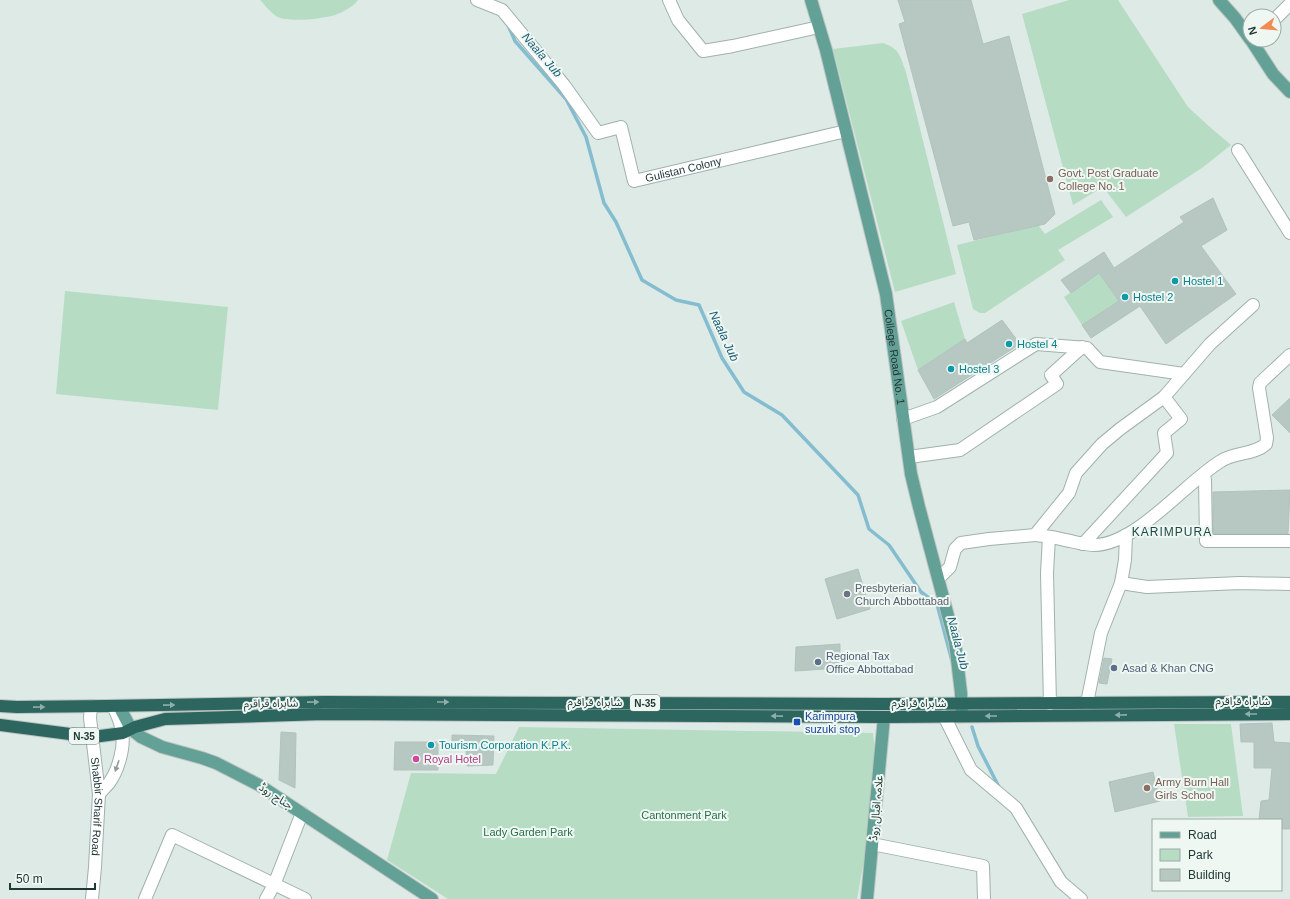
<svg xmlns="http://www.w3.org/2000/svg" width="1290" height="899" viewBox="0 0 1290 899" font-family="Helvetica,'Noto Sans Arabic',sans-serif">
<style>
.green{fill:#b7dcc4}
.lines{fill:none;stroke-linecap:round;stroke-linejoin:round}
.stream{stroke:#85bdd0;stroke-width:3.5}
.building{fill:#b7c7c2;stroke:#b1c3bd}
.minor-casing{stroke:#a1b1ad;stroke-width:14}
.major-casing{stroke:#bcc4c2;stroke-width:14}
.highway-casing{stroke:#bcc4c2;stroke-width:14}
.minor{stroke:#fff;stroke-width:12}
.major{stroke:#63a096;stroke-width:12}
.highway{stroke:#2c665f;stroke-width:12}
.oneway{fill:#8eaea9}
.oneway2{fill:#909c9a}
.education-dot{fill:#8d6e63;stroke:#eff7f3;stroke-width:1.5}
.culture-dot{fill:#0f9aa8;stroke:#eff7f3;stroke-width:1.5}
.worship-dot{fill:#6b7280;stroke:#eff7f3;stroke-width:1.5}
.service-dot{fill:#5c6f8a;stroke:#eff7f3;stroke-width:1.5}
.transit-dot{fill:#1a4fb4;stroke:#eff7f3;stroke-width:1.5}
.hotel-dot{fill:#d1479c;stroke:#eff7f3;stroke-width:1.5}
.labels{text-anchor:middle;stroke-width:4;stroke-linejoin:round;paint-order:stroke}
.shield{fill:#eff7f3;stroke:#5e726e;stroke-width:1}
.shield-label{font-size:10px;font-weight:bold;fill:#203935}
.street-label{font-size:11px;fill:#203935;stroke:#eff7f3}
.education-label{font-size:11px;fill:#785e54;stroke:#eff7f3;text-anchor:start}
.culture-label{font-size:11px;fill:#0d838f;stroke:#eff7f3;text-anchor:start}
.worship-label{font-size:11px;fill:#5b616d;stroke:#eff7f3;text-anchor:start}
.service-label{font-size:11px;fill:#4e5e75;stroke:#eff7f3;text-anchor:start}
.transit-label{font-size:11px;fill:#164399;stroke:#eff7f3;text-anchor:start}
.hotel-label{font-size:11px;fill:#b23c85;stroke:#eff7f3;text-anchor:start}
.park-label{font-size:11px;fill:#2a704c;stroke:#eff7f3}
.water-label{font-size:12px;font-style:italic;fill:#1a5d75;stroke:#eff7f3}
.neighbourhood-label{font-size:12px;letter-spacing:1px;fill:#1c4b44;stroke:#eff7f3}
</style>
<rect width="100%" height="100%" fill="#deeae6"/>
<path class="green" d="M260,0H358C353,7 343,12 335,15C322,19 287,23 276,16C270,12 265,5 260,0Z
M1069,0H1118L1188,107L1211,128L1231,145L1202,168L1126,217L1103,187L1073,205L1022,14Z
M883,43C900,49 900,56 906,72L956,274L895,292L833,49Z
M1101,200L1113,217L1058,250L1065,260L985,313H980L973,309L957,245L1038,225L1045,234Z
M1099,273L1119,301L1082,325L1064,297Z
M65,291L228,307L218,410L56,394Z
M954,302L965,339L918,370L901,321Z
M1174,724H1231L1243,816L1188,817Z
M519,727L873,733L878,782L857,899H448L387,860L411,773L496,774Z"/>
<g class="lines">
<path class="stream" d="M508,25L515,41L566,99L586,137L604,203L616,222L642,280L676,300L699,305L722,358L744,392L782,415L858,495L869,529L889,545L921,592L937,604L952,661
M972,727L978,746L999,787"/>
</g>
<path class="building" d="M898,0H971L983,44L1009,36L1055,214L1045,224L974,240L969,222L953,226L899,24L905,22Z
M1213,198L1227,230L1201,246L1236,294L1166,344L1140,306L1091,338L1082,325L1119,301L1099,273L1071,293L1061,280L1104,252L1114,268L1184,222L1180,217Z
M1002,320L1020,344L934,399L918,370L965,339L967,343Z
M1290,398V433L1272,415Z
M1290,490L1288,534H1213V492Z
M858,569L870,609L837,619L825,579Z
M840,644V668L795,671L796,647Z
M1104,658L1112,659L1107,684L1099,683Z
M1272,723L1274,742L1290,743V829H1281V820H1259L1261,801L1269,800L1272,768H1254V742H1241L1240,724Z
M281,732L296,733L295,788L279,780Z
M452,735L494,736L493,765L467,766L466,748L452,747Z
M395,742H438V770H394Z
M1153,772L1160,801L1115,812L1109,782Z"/>
<g class="lines">
<defs>
<g id="minor">
<path id="s1" d="M477,0L502,10L564,85L598,133L621,127L634,181L846,131"/>
<path d="M669,0L678,20L703,51L733,46L819,27"/>
<path d="M1274,20L1290,4"/>
<path d="M1238,150L1290,233"/>
<path d="M903,419L937,407L1036,344L1087,348L1100,362L1184,374"/>
<path d="M909,457L960,450L1057,384L1051,375L1082,347"/>
<path d="M1202,476L1205,479L1206,541H1290"/>
<path d="M1035,535C1045,536 1055,537 1065,540C1076,542 1085,545 1095,545C1137,544 1186,482 1221,461C1235,452 1254,455 1266,444L1267,438L1259,388L1260,383L1290,355"/>
<path d="M1049,537L1047,573L1050,704"/>
<path d="M1083,544L1167,453L1164,433L1181,419L1164,397"/>
<path d="M939,578L950,567L955,549L961,543L989,539L1035,535L1069,493L1076,473L1102,444L1120,429L1164,397L1210,344L1253,305"/>
<path d="M1121,583L1147,587L1240,583L1290,584"/>
<path d="M1087,703L1101,633L1121,583L1125,560L1126,535"/>
<path id="s2" d="M91,706L90,718L99,794L95,867L92,899"/>
<path d="M944,716L971,770L1016,808L1061,882L1081,899"/>
<path d="M99,794C102,790 106,787 109,783C118,771 125,747 122,732C121,723 117,714 113,706"/>
<path d="M872,844L983,866L984,899"/>
<path d="M145,899L172,835L305,899"/>
<path d="M266,899L274,885L302,813"/>
</g>
<g id="major">
<path id="s3" d="M811,0L826,50L886,294L911,474L919,507L955,642L961,693L962,716"/>
<path d="M1219,0L1235,18L1250,39"/>
<path d="M1251,40L1273,74L1290,92"/>
<path d="M119,706L131,729L141,737L162,747L202,758L216,763L259,785L432,899"/>
<path d="M867,899L884,717"/>
</g>
<path id="highway" d="M0,706L17,707L106,706L324,702L884,704L1290,702
M0,725L93,737L123,733L135,727L165,719L324,714L884,717L1290,714"/>
</defs>
<use href="#minor" class="minor-casing"/>
<use href="#major" class="major-casing"/>
<use href="#highway" class="highway-casing"/>
<use href="#minor" class="minor"/>
<use href="#major" class="major"/>
<use href="#highway" class="highway"/>
</g>
<defs><path id="oneway-solid" d="M-6-.8H1V-3.2L6.5 0L1 3.2V.8H-6Z"/></defs>
<g class="oneway">
<use href="#oneway-solid" transform="translate(313 702) rotate(-1)"/>
<use href="#oneway-solid" transform="translate(443 702)"/>
<use href="#oneway-solid" transform="translate(169 705) rotate(-1)"/>
<use href="#oneway-solid" transform="translate(39 707) rotate(-1)"/>
<use href="#oneway-solid" transform="translate(1251 714) rotate(-180)"/>
<use href="#oneway-solid" transform="translate(1121 715) rotate(179)"/>
<use href="#oneway-solid" transform="translate(777 716) rotate(-179)"/>
<use href="#oneway-solid" transform="translate(991 716) rotate(180)"/>
</g>
<use class="oneway2" href="#oneway-solid" transform="translate(117 766) rotate(109)"/>
<g class="education-dot">
<circle cx="1050" cy="179" r="4"/>
<circle cx="1147" cy="788" r="4"/>
</g>
<g class="culture-dot">
<circle cx="1175" cy="281" r="4"/>
<circle cx="1125" cy="297" r="4"/>
<circle cx="1009" cy="344" r="4"/>
<circle cx="951" cy="369" r="4"/>
<circle cx="431" cy="745" r="4"/>
</g>
<circle class="worship-dot" cx="847" cy="594" r="4"/>
<g class="service-dot">
<circle cx="818" cy="662" r="4"/>
<circle cx="1114" cy="668" r="4"/>
</g>
<rect class="transit-dot" x="793" y="718" width="8" height="8" rx="2"/>
<circle class="hotel-dot" cx="416" cy="759" r="4"/>
<g class="labels">
<g class="shield">
<rect x="630" y="695" width="30" height="16" rx="3"/>
<rect x="69" y="728" width="30" height="16" rx="3"/>
</g>
<g class="shield-label">
<text x="645" y="707">N-35</text>
<text x="84" y="740">N-35</text>
</g>
<g class="street-label">
<text dy="4" stroke="none"><textPath href="#s1" startOffset="313">Gulistan Colony</textPath></text>
<text dy="4" stroke="none"><textPath href="#s3" startOffset="367">College Road No. 1</textPath></text>
<text x="1243" y="705">شاہراہ قراقرم</text>
<text x="595" y="706">شاہراہ قراقرم</text>
<text transform="translate(271 703) rotate(-1)" y="4">شاہراہ قراقرم</text>
<text x="919" y="707">شاہراہ قراقرم</text>
<text transform="translate(276 796) rotate(33)" y="4">جناح روڈ</text>
<text dy="4" stroke="none"><textPath href="#s2" startOffset="101">Shabbir Sharif Road</textPath></text>
<text transform="translate(876 808) rotate(-85)" y="4">علامہ اقبال روڈ</text>
</g>
<g class="education-label">
<text x="1058" y="177">Govt. Post Graduate<tspan x="1058" dy="13">College No. 1</tspan></text>
<text x="1155" y="786">Army Burn Hall<tspan x="1155" dy="13">Girls School</tspan></text>
</g>
<g class="culture-label">
<text x="1183" y="285">Hostel 1</text>
<text x="1133" y="301">Hostel 2</text>
<text x="1017" y="348">Hostel 4</text>
<text x="959" y="373">Hostel 3</text>
<text x="439" y="749">Tourism Corporation K.P.K.</text>
</g>
<g class="worship-label">
<text x="855" y="592">Presbyterian<tspan x="855" dy="13">Church Abbottabad</tspan></text>
</g>
<g class="service-label">
<text x="826" y="660">Regional Tax<tspan x="826" dy="13">Office Abbottabad</tspan></text>
<text x="1122" y="672">Asad &amp; Khan CNG</text>
</g>
<g class="transit-label">
<text x="805" y="720">Karimpura<tspan x="805" dy="13">suzuki stop</tspan></text>
</g>
<g class="hotel-label">
<text x="424" y="763">Royal Hotel</text>
</g>
<g class="park-label">
<text x="684" y="819">Cantonment Park</text>
<text x="528" y="836">Lady Garden Park</text>
</g>
<g class="water-label">
<text transform="translate(542 55) rotate(49)" y="4">Naala Jub</text>
<text transform="translate(724 336) rotate(65)" y="4">Naala Jub</text>
<text transform="translate(958 643) rotate(75)" y="4">Naala Jub</text>
</g>
<g class="neighbourhood-label">
<text x="1172" y="536">KARIMPURA</text>
</g>
</g>
<rect x="1152" y="819" width="130" height="72" fill="#eff7f3" stroke="#9caba7"/>
<rect x="1160" y="832" width="20" height="6" fill="#63a096" stroke="#9caba7"/>
<text x="1188" y="839" font-size="12" fill="#203935">Road</text>
<rect x="1160" y="849" width="20" height="12" fill="#b7dcc4" stroke="#9caba7"/>
<text x="1188" y="859" font-size="12" fill="#203935">Park</text>
<rect x="1160" y="869" width="20" height="12" fill="#b7c7c2" stroke="#9caba7"/>
<text x="1188" y="879" font-size="12" fill="#203935">Building</text>
<g transform="translate(1262 28) rotate(254)"><circle r="19" fill="#eff7f3" stroke="#9caba7"/>
<path d="M0-3L7 15L0 10L-7 15Z" fill="#f28a54"/>
<text y="-6" font-size="11" font-weight="bold" text-anchor="middle" fill="#203935">N</text>
</g>
<path d="M10 883v6h85v-6" fill="none" stroke="#203935" stroke-width="2"/>
<text x="16" y="883" font-size="12" fill="#203935" stroke="#eff7f3" stroke-width="3" paint-order="stroke">50 m</text>
</svg>
